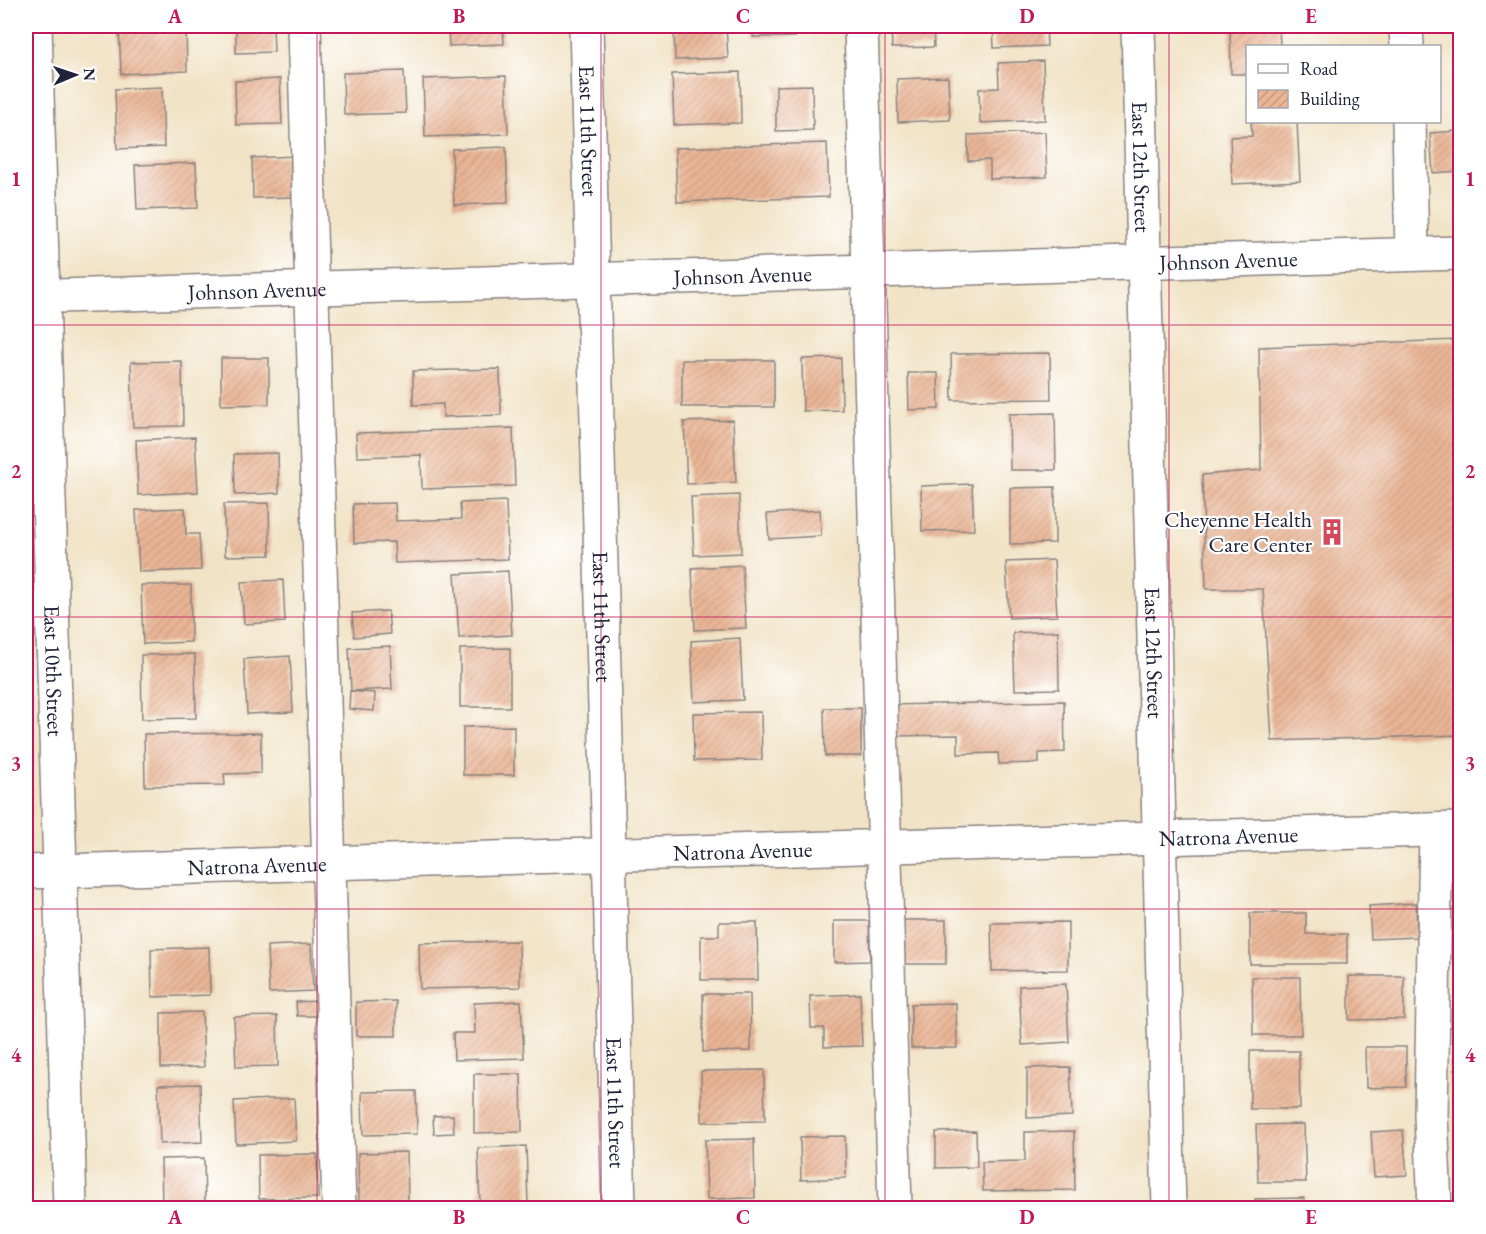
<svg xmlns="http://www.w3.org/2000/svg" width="1486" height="1234" viewBox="0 0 1486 1234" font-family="'EB Garamond',serif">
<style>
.building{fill:url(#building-hatch)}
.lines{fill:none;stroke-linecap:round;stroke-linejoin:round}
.minor-casing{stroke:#8a8280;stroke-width:36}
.minor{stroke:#fff;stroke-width:33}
.grid{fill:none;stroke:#c2185b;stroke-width:1.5;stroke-opacity:0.55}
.labels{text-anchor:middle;stroke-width:4.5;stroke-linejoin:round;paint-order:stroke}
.street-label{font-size:22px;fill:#22223b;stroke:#fff}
.poi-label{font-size:22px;fill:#22223b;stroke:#fff;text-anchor:end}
.neatline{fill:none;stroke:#c2185b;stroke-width:2}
.grid-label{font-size:20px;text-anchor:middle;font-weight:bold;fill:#c2185b}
</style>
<defs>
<pattern id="building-hatch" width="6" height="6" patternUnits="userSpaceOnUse" patternTransform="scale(1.5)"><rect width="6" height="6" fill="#eab595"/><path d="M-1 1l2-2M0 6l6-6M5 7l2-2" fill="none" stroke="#c89b81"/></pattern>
</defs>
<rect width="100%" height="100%" fill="#fff"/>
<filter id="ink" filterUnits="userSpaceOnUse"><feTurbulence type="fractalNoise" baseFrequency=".0167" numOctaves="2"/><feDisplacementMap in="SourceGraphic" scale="12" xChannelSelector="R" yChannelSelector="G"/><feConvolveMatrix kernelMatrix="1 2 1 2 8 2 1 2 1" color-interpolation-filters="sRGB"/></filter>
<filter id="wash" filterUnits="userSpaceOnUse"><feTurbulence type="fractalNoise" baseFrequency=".008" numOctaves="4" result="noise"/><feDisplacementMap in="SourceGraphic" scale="24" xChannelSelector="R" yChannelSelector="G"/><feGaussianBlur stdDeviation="1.35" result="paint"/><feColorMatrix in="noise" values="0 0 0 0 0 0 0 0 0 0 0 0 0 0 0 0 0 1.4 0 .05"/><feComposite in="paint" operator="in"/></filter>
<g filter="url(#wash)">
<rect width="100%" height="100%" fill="#f1e3c6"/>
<g id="blocks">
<path class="building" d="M119,26H186L187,71L121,74Z
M236,26H273L274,52L236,53Z
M448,26H503L504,44L449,46Z
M674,26H726L728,58L675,60Z
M753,26H795V37H753Z
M891,26H933L934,47L892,48Z
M993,26H1046L1047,46L994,48Z
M1230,26H1279L1280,46H1248V74H1231Z
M1043,61L1045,120L980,123L979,89L999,88L998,63Z
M404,71L406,113L344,115L343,73Z
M740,72L741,123L674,125L672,74Z
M506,76L508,134L425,137L423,79Z
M948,77L950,120L898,122L897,79Z
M280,79L282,124L236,125L235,81Z
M812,85L813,130L776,131V86Z
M162,87L164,147L117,149L115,89Z
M1251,122H1297L1300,181L1232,184L1230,137L1252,136Z
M1457,131L1459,171L1433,173L1430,133Z
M1045,132L1047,177L990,179V160L968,161V135Z
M827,143L829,197L677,202L675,148Z
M506,147L508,203L454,205L452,149Z
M295,156L297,197L253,198L252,158Z
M196,163L198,208L137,210L135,165Z
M1460,340V735L1272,741L1263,589H1206L1202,475L1261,470L1259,347Z
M1050,353L1051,399L952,400L951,354Z
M221,358H269V404L221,405Z
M841,358L842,410L803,411L802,359Z
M682,360H774V407H682Z
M182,361L183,426L133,427L131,362Z
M500,369L501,415L443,417V404L413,405V371Z
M908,373H938L939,409L909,410Z
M1055,413L1056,470H1010L1009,414Z
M733,420L736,482L687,484L684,422Z
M513,428L515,486L422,489L421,455L357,457L356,433Z
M195,437L198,492L138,495L136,440Z
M278,453L279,493L235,495L234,454Z
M972,484L974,530L922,531L921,486Z
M1055,487V543L1010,544V488Z
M739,495L741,553L694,555L691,497Z
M506,501L508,559L395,563L394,542L354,543L353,504L395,503L396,521L461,519L460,503Z
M269,503L270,555L225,556L224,504Z
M185,508L186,534H199L201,570L139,572L136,510Z
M820,510L821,536L769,539L767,514Z
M1054,560L1057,616L1009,618L1006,562Z
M742,565L746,628L695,630L692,568Z
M508,571L512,635L459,638L455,574Z
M283,580L285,622L244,624L241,582Z
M141,585H191V642L143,644Z
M388,611L390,634L354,637L352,613Z
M1058,631L1059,689L1015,690L1013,633Z
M740,638L743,700L694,702L691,641Z
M390,646L392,689L351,691L349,648Z
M510,648V707H460V649Z
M195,654L196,718L142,719L141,655Z
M290,656L293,712L247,714L244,659Z
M350,691L375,693L374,711L349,709Z
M1064,701L1065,752L1039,753V763L999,764L998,753L958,754V735L891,736L890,705Z
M824,708H861V756H825Z
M761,712L762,760L694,761L693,713Z
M514,726V775H463V727Z
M261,733V773L224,774L225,785L145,786L144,734Z
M1416,903L1417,937L1371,939L1369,906Z
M1250,913H1306V934H1347V964H1250Z
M903,920H946V964H903Z
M834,921H869L870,961L834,962Z
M719,922H757L758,980H701V936H719Z
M1068,922V970L992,971L991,923Z
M519,941L520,987L420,989L419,943Z
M311,944L313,991L269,993L267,946Z
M209,947L210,995L152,997L151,949Z
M1349,976H1404V1019L1349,1020Z
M1252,977H1300L1301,1035H1253Z
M1066,984L1069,1042L1022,1045L1019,986Z
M703,994H750L751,1051L703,1052Z
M860,994L862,1046L824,1047V1028H811L810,996Z
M318,1001L319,1016H297L296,1002Z
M396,1001V1036H356V1002Z
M521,1001L524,1058L454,1060L453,1033H475L474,1003Z
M956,1003L957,1048H911V1004Z
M202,1012L204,1067L161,1068V1013Z
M277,1016L278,1066L236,1067L234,1017Z
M1454,1044H1460V1206H1459Z
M1365,1047H1406V1087L1366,1088Z
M1250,1051H1299L1300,1109H1250Z
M1070,1067L1072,1116L1027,1118V1068Z
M764,1070L765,1121L702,1122L701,1071Z
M474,1074H521L522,1132L474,1133Z
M200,1084L202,1142L160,1144L158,1085Z
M416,1091L417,1134L363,1135L362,1092Z
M294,1098L296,1141L236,1144L234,1101Z
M453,1115L454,1133L434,1134L433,1116Z
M1304,1124L1306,1182H1258L1256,1125Z
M1403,1130L1407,1175L1374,1177L1371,1132Z
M976,1131L977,1167L936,1168V1132Z
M1074,1131L1075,1190L983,1191L982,1162L1025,1161V1132Z
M845,1136L846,1178L801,1180L800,1137Z
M754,1139L755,1198L707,1199L705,1140Z
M526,1146L528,1204L480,1206L478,1148Z
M407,1152L408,1205L359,1206L358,1153Z
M317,1154L318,1198L259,1199L258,1155Z
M204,1158L205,1208H162L161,1159Z
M1304,1198V1208H1256L1255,1199Z
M1073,1203V1208H1026V1205Z"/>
</g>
</g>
<g filter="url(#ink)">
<use href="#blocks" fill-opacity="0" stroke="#8a8280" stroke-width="1.5"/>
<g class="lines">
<defs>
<g id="minor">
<path id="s1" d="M35,26L70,1208"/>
<path d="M304,26L339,1208"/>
<path id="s2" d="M586,26L619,1208"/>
<path d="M861,26L895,1208"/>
<path id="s3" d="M1138,26L1169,1208"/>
<path d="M1406,26L1407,46"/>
<path d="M1409,122L1412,254"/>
<path id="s4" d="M26,297L1460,253"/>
<path id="s5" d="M26,872L1460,829"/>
<path d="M1435,1208L1431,1115L1436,830"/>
</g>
</defs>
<use href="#minor" class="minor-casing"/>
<use href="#minor" class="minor"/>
</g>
</g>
<path class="grid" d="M317,26V1208M601,26V1208M885,26V1208M1169,26V1208M26,325H1460M26,617H1460M26,909H1460"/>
<defs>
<symbol id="building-bare" viewBox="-9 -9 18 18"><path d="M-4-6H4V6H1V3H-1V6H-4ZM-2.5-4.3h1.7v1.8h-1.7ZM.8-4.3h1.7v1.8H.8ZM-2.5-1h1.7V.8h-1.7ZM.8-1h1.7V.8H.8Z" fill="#d1495b" stroke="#fff" stroke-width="2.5" paint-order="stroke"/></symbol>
</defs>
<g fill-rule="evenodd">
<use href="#building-bare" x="1313" y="513" width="38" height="38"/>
</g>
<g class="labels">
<g class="street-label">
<text dy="8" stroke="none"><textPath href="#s2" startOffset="105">East 11th Street</textPath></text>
<text dy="8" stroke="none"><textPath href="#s3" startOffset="141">East 12th Street</textPath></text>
<text dy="8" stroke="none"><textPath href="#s4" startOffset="1203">Johnson Avenue</textPath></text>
<text dy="8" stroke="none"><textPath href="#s4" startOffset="717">Johnson Avenue</textPath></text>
<text dy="8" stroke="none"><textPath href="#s4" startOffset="231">Johnson Avenue</textPath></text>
<text dy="8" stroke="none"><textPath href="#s2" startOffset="591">East 11th Street</textPath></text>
<text dy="8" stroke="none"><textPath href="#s3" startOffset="627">East 12th Street</textPath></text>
<text dy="8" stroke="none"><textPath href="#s1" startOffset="645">East 10th Street</textPath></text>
<text dy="8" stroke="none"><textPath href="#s5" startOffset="1203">Natrona Avenue</textPath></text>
<text dy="8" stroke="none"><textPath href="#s5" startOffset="717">Natrona Avenue</textPath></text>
<text dy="8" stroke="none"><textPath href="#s5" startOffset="231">Natrona Avenue</textPath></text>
<text dy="8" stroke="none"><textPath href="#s2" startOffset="1077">East 11th Street</textPath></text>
</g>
<g class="poi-label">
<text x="1312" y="527">Cheyenne Health<tspan x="1312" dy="25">Care Center</tspan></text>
</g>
</g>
<rect width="1486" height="1234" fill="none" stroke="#fff" stroke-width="66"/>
<rect x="1246" y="45" width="195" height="78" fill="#ffffff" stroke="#a7a7b1" stroke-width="1.5"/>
<rect x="1258" y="64" width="30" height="9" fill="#ffffff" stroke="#a7a7b1" stroke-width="1.5"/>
<text x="1300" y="75" font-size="18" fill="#22223b">Road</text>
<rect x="1258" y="90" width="30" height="18" fill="url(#building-hatch)" stroke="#a7a7b1" stroke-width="1.5"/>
<text x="1300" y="105" font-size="18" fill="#22223b">Building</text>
<g transform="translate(75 75) rotate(88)" stroke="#ffffff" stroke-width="4.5" paint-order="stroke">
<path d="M0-4.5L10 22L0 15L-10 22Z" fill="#22223b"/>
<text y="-9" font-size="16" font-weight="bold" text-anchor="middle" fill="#22223b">N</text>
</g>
<rect x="33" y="33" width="1420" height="1168" class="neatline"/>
<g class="grid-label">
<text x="175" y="23">A</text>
<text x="459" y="23">B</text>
<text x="743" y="23">C</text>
<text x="1027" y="23">D</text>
<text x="1311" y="23">E</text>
<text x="16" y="186">1</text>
<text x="1470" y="186">1</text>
<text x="16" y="478">2</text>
<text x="1470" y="478">2</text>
<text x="16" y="770">3</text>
<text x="1470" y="770">3</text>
<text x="16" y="1062">4</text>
<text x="1470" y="1062">4</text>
<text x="175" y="1224">A</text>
<text x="459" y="1224">B</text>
<text x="743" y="1224">C</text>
<text x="1027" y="1224">D</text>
<text x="1311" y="1224">E</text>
</g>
</svg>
